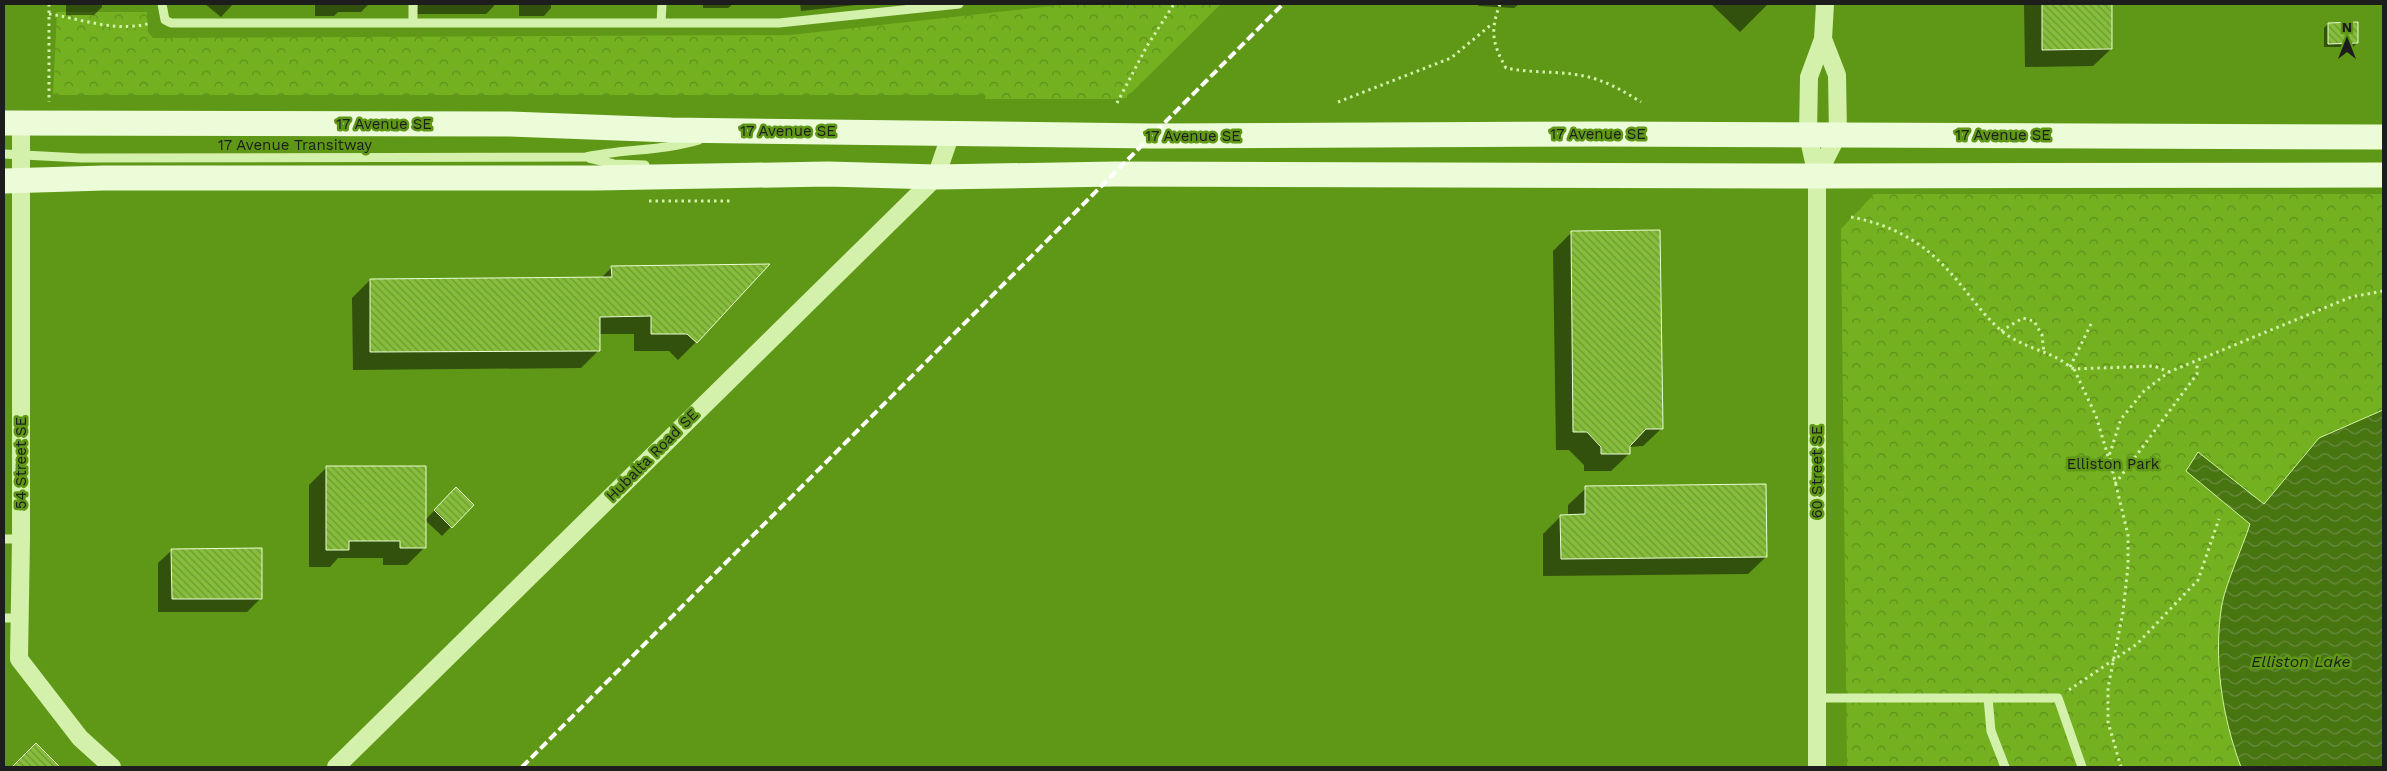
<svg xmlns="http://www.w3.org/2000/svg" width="2387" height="771" viewBox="0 0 2387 771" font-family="'Work Sans',sans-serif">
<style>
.park{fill:url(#park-crowns)}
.water{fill:url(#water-waves);stroke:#d0f49d}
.shadow{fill:#0007}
.building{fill:url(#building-back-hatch);stroke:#eafcd2}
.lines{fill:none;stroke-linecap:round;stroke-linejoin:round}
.path{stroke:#d3f1ab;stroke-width:3;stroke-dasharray:2.5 4;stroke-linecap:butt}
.lane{stroke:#d3f1ab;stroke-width:9}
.street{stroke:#d3f1ab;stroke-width:18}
.secondary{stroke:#ecfcd9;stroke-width:25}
.rail{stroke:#fff;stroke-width:4;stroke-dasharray:9 4;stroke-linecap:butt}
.labels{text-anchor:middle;stroke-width:5;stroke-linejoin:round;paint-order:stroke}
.street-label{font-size:15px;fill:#1d1d1d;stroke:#5f9817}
.park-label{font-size:15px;fill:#1c1d1b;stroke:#5f9817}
.water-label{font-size:16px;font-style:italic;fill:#1b1d19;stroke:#5f9817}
</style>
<defs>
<pattern id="park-crowns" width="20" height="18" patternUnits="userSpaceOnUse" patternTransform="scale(1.25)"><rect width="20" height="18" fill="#74b120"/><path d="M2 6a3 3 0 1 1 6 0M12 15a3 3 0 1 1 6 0" fill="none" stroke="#5f8f1b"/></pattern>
<pattern id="water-waves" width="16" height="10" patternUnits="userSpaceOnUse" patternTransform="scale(1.25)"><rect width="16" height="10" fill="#47750f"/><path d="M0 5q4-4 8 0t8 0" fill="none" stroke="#6a8a43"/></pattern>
<pattern id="building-back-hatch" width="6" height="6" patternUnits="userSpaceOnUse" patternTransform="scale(1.25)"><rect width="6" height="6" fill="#86bd3c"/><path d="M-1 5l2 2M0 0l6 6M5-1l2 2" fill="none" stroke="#6d9932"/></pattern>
</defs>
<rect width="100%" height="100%" fill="#5f9817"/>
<path class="park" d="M1070,4H1221L1126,98L1112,99H985V95H53L57,12H147L148,32L153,38L790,35Z
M1874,194H2383V767H1847L1841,229Z"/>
<path class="water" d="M2383,410V767H2241C2222,717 2213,658 2222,604C2227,580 2242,549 2250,524L2186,471L2198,452L2264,504L2319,438Z"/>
<path class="shadow" d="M66,4H102V7L94,15H66Z
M205,4H233L221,17Z
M315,4H369L361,12H338L334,16H315Z
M418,4H494V6L486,14H417Z
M519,4H551V8L544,16H519Z
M703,4H733L728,8H703Z
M800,4H866L801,11Z
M1477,4H1519L1514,8L1479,6Z
M1711,4H1768L1740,32Z
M2024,4H2110L2111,49L2093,66L2025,67Z
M2328,24L2357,43L2353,47H2324V28Z
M1571,233L1661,429L1643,446L1629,447V454L1611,471H1584V465L1569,450H1556L1553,251Z
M612,267L696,342L678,360L669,351H634V334H598L599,350L581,368L353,370L352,298L370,280L600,279Z
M327,467L425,547L407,565H383V558H338L330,567H309V485Z
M1586,488L1766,557L1748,574L1543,576V534L1561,516H1568V505Z
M456,489L472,505L442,536L425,520Z
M172,550L261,598L247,612H158V563Z"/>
<path class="building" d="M2042,4H2112V49L2042,50Z
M2358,22V43L2328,44V23Z
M1660,230L1663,429H1646L1630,446V454H1601V447L1587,432H1573L1571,231Z
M770,264L697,343L687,334H651V316L600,317V351L370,352V279L612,277L611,266Z
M326,466H426V548H400V541H349V550H326Z
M1766,484L1767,557L1561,559L1560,515L1585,514V486Z
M456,487L474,505L452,528L434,510Z
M262,548V599H172L171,549Z
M36,743L60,767H12Z"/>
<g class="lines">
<path class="path" d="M49,4V102
M1500,4C1490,31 1492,43 1506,68C1534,74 1565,70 1592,78C1610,83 1625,92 1641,102
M49,14C83,19 115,33 151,23
M1338,102L1451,58L1492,24
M1117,103L1147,46L1174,4
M649,201H732
M1851,217C1888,224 1918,239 1944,266C1965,287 1980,313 2003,332C2018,344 2038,349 2055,357C2062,360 2068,366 2074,369
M2001,331L2023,318L2034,321L2042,335L2044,353
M2070,367L2092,322
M2108,456L2096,416L2074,369L2154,366L2169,372
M2115,484L2197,374V362
M2069,690L2137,644L2198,580L2219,519
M2121,767L2108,722V688L2123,612L2128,566V535L2109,456L2121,419L2144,391L2169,372L2351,297L2383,291"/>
<path class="lane" d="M162,4L165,20L171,23H779L959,4
M413,23V4
M661,23L662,4
M4,154L81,158L586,157C623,149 663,151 699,140
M589,158L614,164L645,165
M4,539H21
M4,618H18
M1817,698H2058L2082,767
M1988,698L1991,731L2005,767"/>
<path class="street" d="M21,123V539L19,659L80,738L112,767
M1817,176L1838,134L1837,75L1823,39
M336,767L936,177L951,133
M1817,767V176L1808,135L1809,77L1823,39L1825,4"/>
<path class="secondary" d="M4,123L510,124L671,130L1152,136L1597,134L2383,137
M4,181L104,178H596L828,174L936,177L1115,174L1817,176L2383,175"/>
<path class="rail" d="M522,767L1283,4"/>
</g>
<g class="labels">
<g class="street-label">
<text x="384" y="129">17 Avenue SE</text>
<text x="788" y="136">17 Avenue SE</text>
<text x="1598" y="139">17 Avenue SE</text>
<text x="2003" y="140">17 Avenue SE</text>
<text x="1193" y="141">17 Avenue SE</text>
<text x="295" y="150">17 Avenue Transitway</text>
<text transform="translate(652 455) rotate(-45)" y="5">Hubalta Road SE</text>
<text transform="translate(21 463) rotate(-90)" y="5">54 Street SE</text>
<text transform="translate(1817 472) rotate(-90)" y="5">60 Street SE</text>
</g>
<g class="park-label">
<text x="2113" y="469">Elliston Park</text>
</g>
<g class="water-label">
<text x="2301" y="667">Elliston Lake</text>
</g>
</g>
<rect width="2387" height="771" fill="none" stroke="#1d1d1d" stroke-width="10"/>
<g transform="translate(2347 40)" stroke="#5f9817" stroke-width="4" paint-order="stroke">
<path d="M0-4L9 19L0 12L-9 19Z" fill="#1d1d1d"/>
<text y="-8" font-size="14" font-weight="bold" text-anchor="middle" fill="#1d1d1d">N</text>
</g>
</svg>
